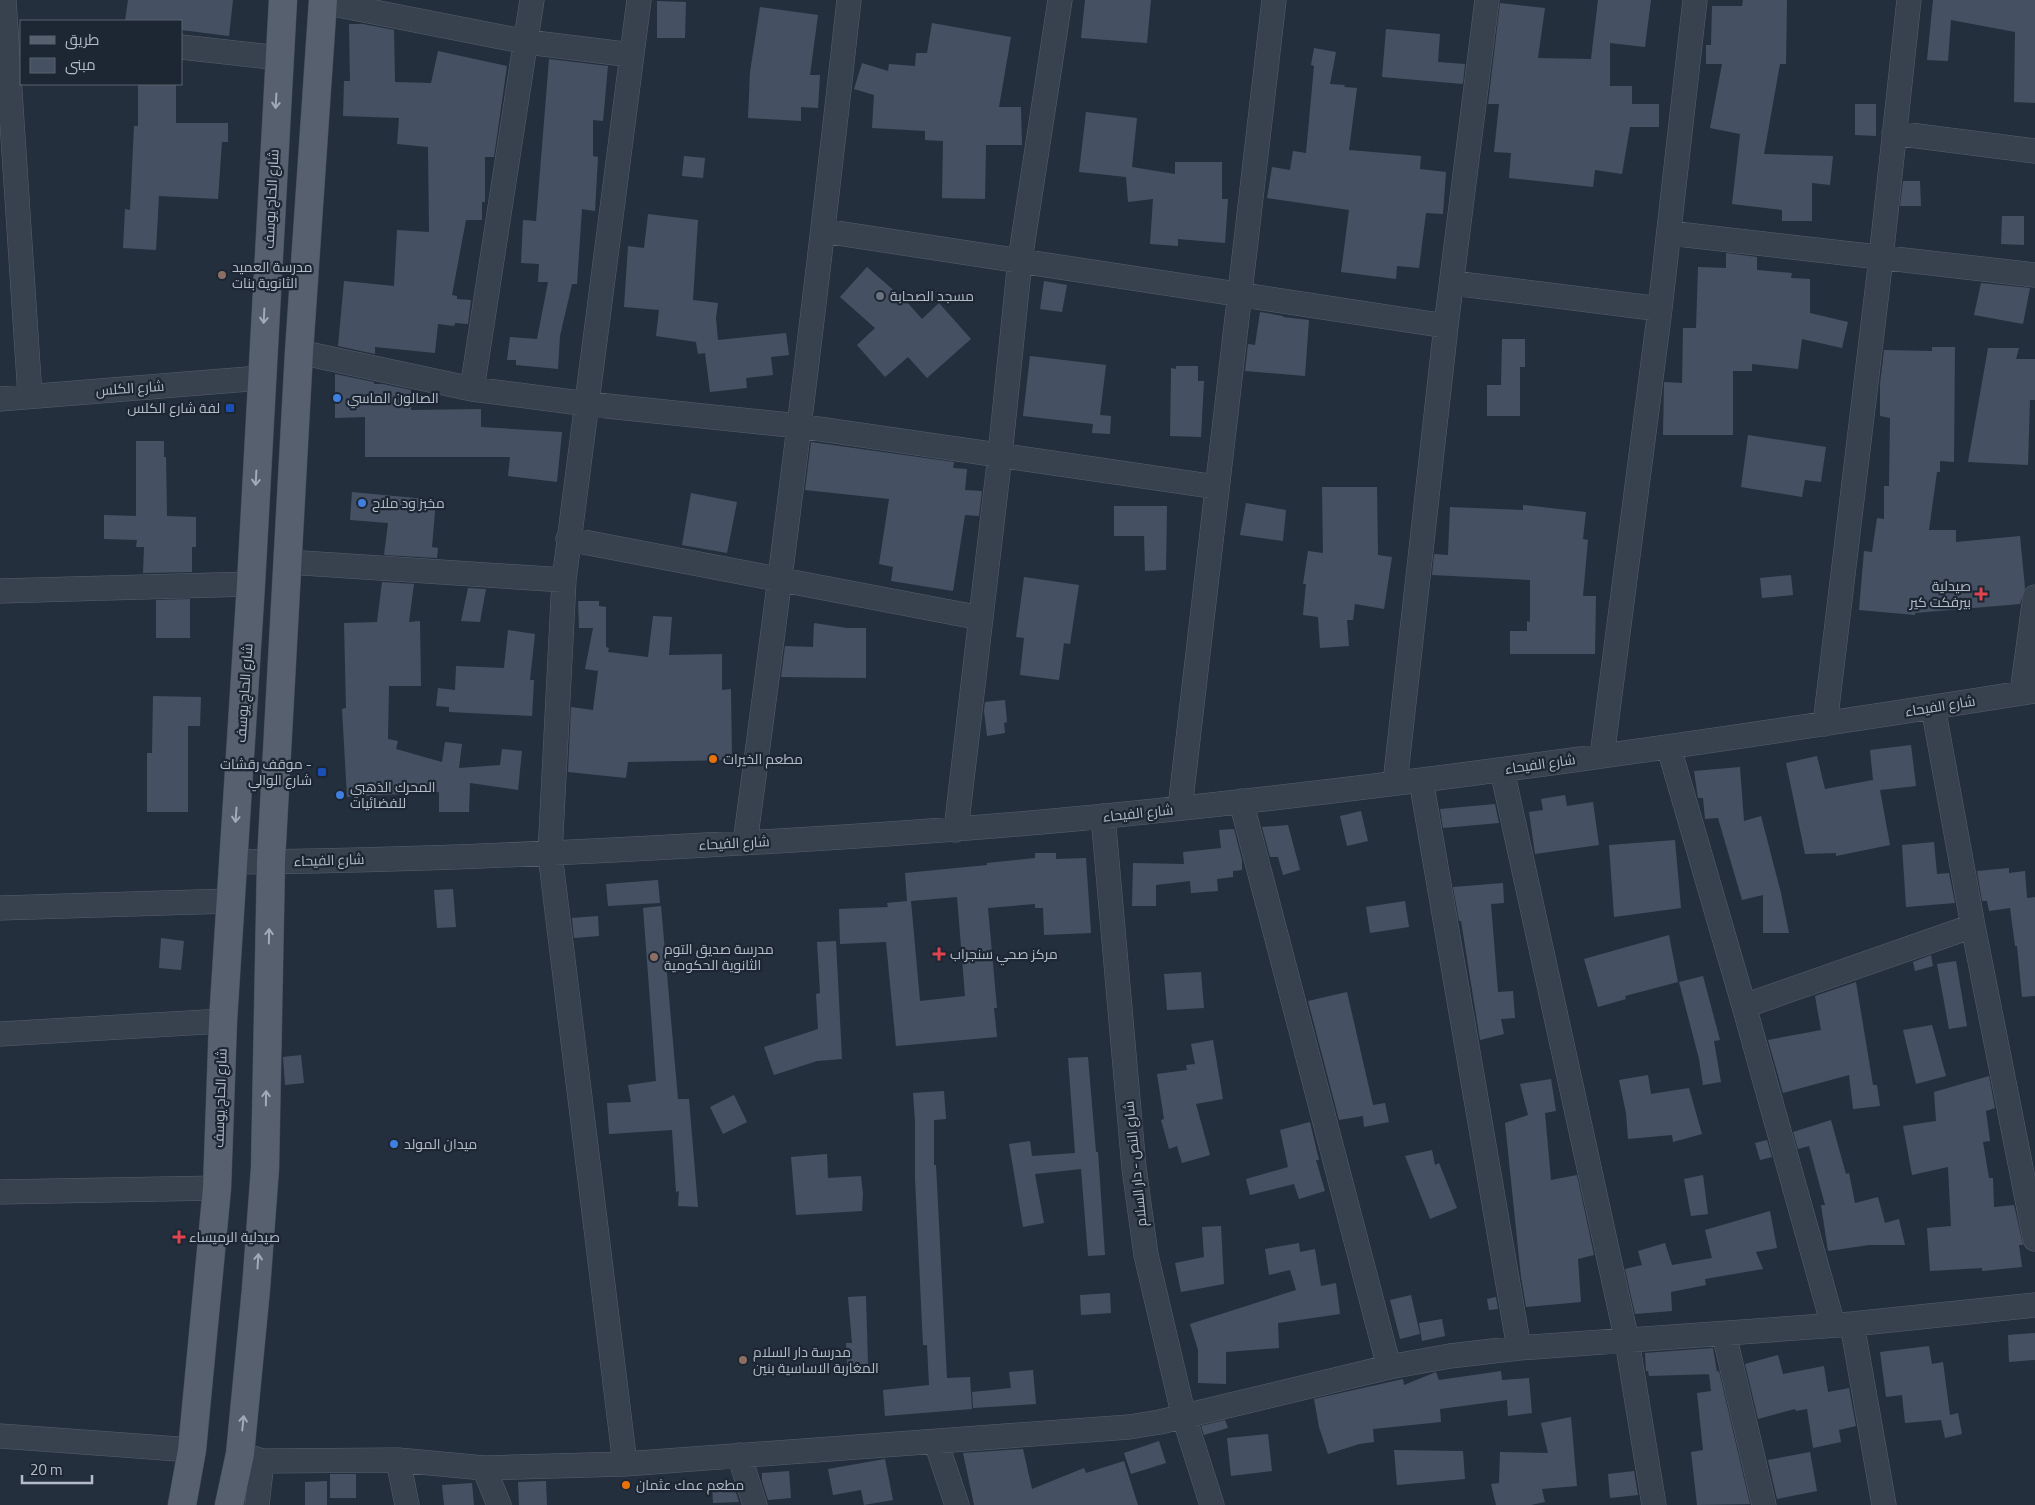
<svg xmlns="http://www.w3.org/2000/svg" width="2035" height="1505" viewBox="0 0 2035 1505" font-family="'Titillium Web',Cairo,sans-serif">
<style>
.building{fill:#455162;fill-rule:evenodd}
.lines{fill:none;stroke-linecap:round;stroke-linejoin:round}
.minor-casing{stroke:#565f6c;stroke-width:25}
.major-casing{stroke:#414a57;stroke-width:29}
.minor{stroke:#38414e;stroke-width:24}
.major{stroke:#56606e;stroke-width:28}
.oneway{stroke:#a1aab7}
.education-dot{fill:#8d6e63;stroke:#1d2633;stroke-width:2}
.worship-dot{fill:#6b7280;stroke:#1d2633;stroke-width:2}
.shop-dot{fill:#3f7fe0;stroke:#1d2633;stroke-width:2}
.transit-dot{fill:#1a4fb4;stroke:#1d2633;stroke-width:2}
.health-dot{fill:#e0444e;stroke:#1d2633;stroke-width:2}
.food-dot{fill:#e8710a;stroke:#1d2633;stroke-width:2}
.labels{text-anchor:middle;stroke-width:4.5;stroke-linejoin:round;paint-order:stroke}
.street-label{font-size:14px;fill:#b4bcc9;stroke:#1d2633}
.poi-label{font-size:14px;fill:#b4bcc9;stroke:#1d2633;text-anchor:start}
</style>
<rect width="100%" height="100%" fill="#242f3e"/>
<path class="building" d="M128,0H233L229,36L181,30V21H125Z
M1085,0H1151L1147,43L1081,38Z
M1598,0H1651L1645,47L1610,43V86H1632V104H1659V127H1630L1622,174L1595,170L1593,187L1509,178L1511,153L1494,152L1499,104H1488L1500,3L1545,8L1538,58L1591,59Z
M1743,0H1787L1786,64H1780L1764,154L1833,156L1830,185L1812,183V221H1782V210L1732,204L1740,134L1710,128L1722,64H1706V45H1711L1712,6H1742Z
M1933,0H2035V103L2014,102L2015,32L1951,20L1948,61L1927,60Z
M657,1L686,2L685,38H657Z
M760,7L818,15L810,75H820L818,108L801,107V121L748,118L750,72Z
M932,23L1011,37L999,107H1021L1022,145H986L985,199L942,198L943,141L925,140V131L872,128L874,95L854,89L862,63L888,71L889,64L915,66L916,53H927Z
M349,24H363L394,30L395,82L431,83L438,51L507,66L494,157H485V202H482V220H466L452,295L457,296V299L471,300L468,324L455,323L454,326L438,324L435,353L375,347V354L338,346L344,281L394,286L397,230L429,232L428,147L397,144L399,118L343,116L344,81H350Z
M1386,29L1440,34L1438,62L1465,64L1463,84L1382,77Z
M1314,48L1336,52L1330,84L1345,85L1344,87L1357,88L1349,150L1421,156L1420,169L1446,172L1443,214L1426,213L1419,268L1397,266L1396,279L1341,272L1349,210L1267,198L1272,167L1290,170L1293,151L1306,153L1314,66L1311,65Z
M549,59L608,66L603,121L593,120V156L598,157L595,211L582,209L577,284H572L560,336L558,369L516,365V360H507L510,337L537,339L548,282H538L539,264L521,263L523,220L536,221Z
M138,84H176V123H228V142H222L218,199L159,196L156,250L123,248L125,209L130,210L134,126H138Z
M1855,104H1876V136L1855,135Z
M1086,112L1137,118L1132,167L1175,174V162H1222V199H1228L1225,243L1178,239V246L1150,244L1153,199L1128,202L1126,177L1079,172Z
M684,156L705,158L703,178L682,176Z
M1903,181H1920L1921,206H1900Z
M648,214L698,220L693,300L718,303L716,318L718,340L786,333L789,355L771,357L773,375L746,378L747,388L710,392L705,353L698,354L696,342L656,336L659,310L624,307L628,246L644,248Z
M2002,216H2024V245L2001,244Z
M1726,253L1757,257V270L1792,273L1791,278L1810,279V313L1848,322L1842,348L1802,339L1798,369L1752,364V371H1733V435H1663L1664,382L1682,383L1683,328H1696L1698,267L1726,268Z
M867,267L906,301L922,319L939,303L971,339L927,378L908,357L885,377L857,345L875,328L840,297Z
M1044,281L1067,285L1062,312L1040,309Z
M1981,283L2030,288L2023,324L1974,315Z
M1260,312L1283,316V317L1309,320L1305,376L1245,371L1248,344L1255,345Z
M1502,339H1525V367H1520V416H1487V385H1501Z
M1932,347H1955L1954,462L1940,461V472H1937L1929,530H1956V542L2020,536L2025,588L2020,604L1915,613V615L1859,610L1864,551L1872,552L1877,518L1884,519V486H1889L1890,418L1880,416V384L1884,350L1932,351Z
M1988,348H2019L2016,359H2035V400H2030L2028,465L1968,462Z
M1030,356L1106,365L1100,415L1111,416L1110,434L1092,433L1093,424L1023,416Z
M1176,366H1198V381H1204L1201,437L1170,436L1171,368L1176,369Z
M335,374L374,382V384H383L411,390V410L481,409V427L562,432L557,482L508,476L510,457H365V417L335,418Z
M1748,435L1826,447L1821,482L1805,480L1802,497L1741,487Z
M136,441H164V457H166L167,516L196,517V547H192V572L143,573L144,547H136L137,540L104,539V515L136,516Z
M811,442L954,462L953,468L967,469L965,490L982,491L979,516L965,515L953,591L891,581L893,567L879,564L889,499L805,490Z
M1322,487H1377L1378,555L1392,557L1384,609L1355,604L1353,620H1347L1349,646L1320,648L1318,617L1303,615L1306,584H1303L1308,551L1323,553Z
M352,492L436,500L432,547L438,548L437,558L384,555L388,523L350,520Z
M691,493L737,502L727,553L682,545Z
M1246,503L1286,510L1283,541L1240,535Z
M1523,505L1586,512L1583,539L1588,540L1583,596H1596L1595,654H1510V631H1527V621L1530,622V580L1432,575L1434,554L1448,555L1450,507L1523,510Z
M1114,506H1167L1166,570L1145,571L1144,536H1114Z
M1791,575L1793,595L1762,598L1760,578Z
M1024,577L1079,585L1070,644L1064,643L1059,680L1020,675L1024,638L1016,637Z
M382,582L414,584L409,622L420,621L421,686H389L388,739L398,741L396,749L442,762L445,742L462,744L459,768L500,765L502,749L522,751L518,790L470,783L469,812H439V792L347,797L342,709L346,708L344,623L377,622Z
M468,588L486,589L480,622L461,621Z
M190,599V638H156V600Z
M578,601H599V606L606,607V647L609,648L608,652L648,657L653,616L672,617L669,655L722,654V690L731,689L732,760L628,762L626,778L568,772L571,707L593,710L598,671L585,669L593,628H579Z
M814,623L847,628H866V678L781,677L785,646L813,647Z
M508,630L535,634L530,680H534L532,716L449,712V707L436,706L438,688L455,690L456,666L504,668Z
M153,696L201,697L200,726H188V812H147V753H152Z
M1005,700L1007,722L1004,723L1005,733L987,736L984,711L985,702Z
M1911,745L1916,786L1880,790L1890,845L1836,856V853L1805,854L1786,763L1817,756L1825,789L1873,780L1870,750Z
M1740,767L1744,821L1761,816L1781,893L1789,933H1763V895L1742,900L1718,818L1705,819L1703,798H1698L1694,771Z
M1565,795L1567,806L1593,802L1599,845L1535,854L1529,812L1543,810L1541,799Z
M1495,804L1499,823L1443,828L1440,809Z
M1361,811L1368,841L1347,846L1340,816Z
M1288,825L1300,870L1283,875L1278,857H1270L1262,827Z
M1234,829L1242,860V870L1233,871V877L1217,879L1218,891L1191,893L1190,881L1156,885V906H1132L1133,863L1184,864L1183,852L1221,848L1219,830Z
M1675,840L1681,908L1614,917L1609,845Z
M1934,842L1937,874L1949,873L1955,903L1906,907L1902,845Z
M1035,853H1056V859L1086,858L1091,933L1044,935L1043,908H1035V904L988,908L997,1008H994L997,1037L896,1046L886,942L840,944L839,909L888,907L887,903L907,901L905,873L987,865V863L1035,858ZM957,897L965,996L920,1001L911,901Z
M2009,868V873L2025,871L2027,898L2035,897V996L2022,997L2017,946H2015L2010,908L1989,911L1987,901H1982L1977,871Z
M658,880L660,903L608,906L606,884Z
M1503,883L1504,903L1491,904L1498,992L1513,991L1515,1018L1501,1019L1504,1034L1480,1040L1461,921H1459L1453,887Z
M453,889L456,927L437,928L434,890Z
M1405,901L1409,927L1370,933L1366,907Z
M661,906L678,1099H689L698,1207L678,1206L679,1191L676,1192L672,1130L609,1134L607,1103L631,1102L628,1085L656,1081L643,908Z
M598,916L599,936L574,938L572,918Z
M1669,935L1678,982L1625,996L1626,999L1598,1007L1584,959Z
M161,938L184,941L181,970L159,968Z
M836,941L842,1059L817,1061L774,1075L764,1047L818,1029L816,994L820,993L817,942Z
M1931,955L1933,966L1915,971L1913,962Z
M1956,961L1967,1026L1949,1029L1937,964Z
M1201,972L1204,1008L1167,1010L1164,974Z
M1703,976L1720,1040L1714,1041L1721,1082L1703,1085L1699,1059L1679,982Z
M1856,982L1873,1085H1877L1880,1106L1853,1109L1849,1075L1783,1093L1768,1040L1821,1030L1815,996Z
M1347,992L1373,1105L1385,1103L1389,1122L1364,1127L1363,1116L1339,1120L1308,1001Z
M1932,1025L1946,1076L1916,1084L1903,1030Z
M1213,1040L1223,1099L1196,1104L1210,1155L1182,1163L1177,1146L1169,1149L1161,1120L1164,1119L1157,1074L1187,1070L1186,1065L1195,1064L1191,1044Z
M301,1055L304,1083L285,1085L283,1057Z
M1088,1057L1096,1152H1098L1105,1255L1088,1256L1081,1169L1035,1174L1044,1223L1023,1227L1009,1144L1030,1141L1032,1156L1075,1153L1068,1058Z
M1648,1075L1651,1094L1689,1088L1702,1134L1673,1142L1672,1135L1628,1139L1626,1113L1619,1080Z
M1989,1076L1995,1108L1986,1111L1990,1141L1983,1142L1989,1178H1993L1994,1207L2014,1205L2023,1245H2019L2022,1267L1982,1271V1268L1930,1271L1927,1228L1951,1226L1948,1167L1912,1175L1903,1126L1936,1121L1934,1092Z
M1551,1079L1556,1111L1545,1113L1551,1180L1577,1175L1594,1255L1578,1259L1581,1302L1526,1307L1521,1277L1505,1123L1528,1115L1520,1084Z
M944,1091L946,1119L934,1120V1165H936L947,1378L970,1377L972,1409L885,1416L883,1390L929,1385L927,1345H923L915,1179V1122L913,1093Z
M734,1095L747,1122L723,1134L710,1107Z
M1831,1120L1846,1174L1849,1173L1855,1203L1878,1197L1885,1223L1899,1219L1905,1245H1869L1828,1251L1821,1205H1825L1809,1146L1798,1149L1793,1132Z
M1310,1122L1319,1160H1316L1325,1191L1299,1199L1294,1184L1250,1195L1246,1179L1288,1167L1280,1130Z
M1767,1140L1772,1157L1760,1160L1755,1143Z
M1432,1150L1435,1165L1439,1163L1457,1208L1430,1219L1405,1156Z
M827,1154L828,1178L861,1176L863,1194L862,1211L796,1215L791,1157Z
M1703,1175L1708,1214L1691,1216L1684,1179Z
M1770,1211L1777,1248L1756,1252L1763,1269L1705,1279L1706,1285L1671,1292L1672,1311L1635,1314L1625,1269L1642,1265L1638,1251L1665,1243L1672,1265L1712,1258L1705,1230Z
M1221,1226L1224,1284L1181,1292L1175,1263L1204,1257L1202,1227Z
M1299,1243L1300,1252L1315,1249L1321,1286L1336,1283L1340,1314L1278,1323L1279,1348L1226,1352V1384L1198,1383V1350L1190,1324L1296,1290L1290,1270L1269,1275L1265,1249Z
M1110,1293L1111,1313L1081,1315L1080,1295Z
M1411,1295L1420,1334L1400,1339L1390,1300Z
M866,1296L868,1364H847L846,1343H852L848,1297Z
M1496,1297L1498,1309L1489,1310L1487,1299Z
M1442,1319L1445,1336L1422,1341L1419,1323Z
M2035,1333V1360L2009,1362L2008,1335Z
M1929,1346L1932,1364L1943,1362L1950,1415L1958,1413L1962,1434L1945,1438L1941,1420L1905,1423L1902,1395L1886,1397L1880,1352Z
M1713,1348L1717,1372L1719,1371L1750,1504L1697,1505L1691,1452L1703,1450L1697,1393L1711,1391L1709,1374H1712L1649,1376L1648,1371H1646L1645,1353Z
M1778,1355L1783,1374L1824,1366L1828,1392L1849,1388L1856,1426L1839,1430L1841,1442L1813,1448L1807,1409L1796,1411L1795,1409L1758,1419L1745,1364Z
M1033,1370L1036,1404L973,1408L972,1392L1011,1388L1009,1372Z
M1501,1371L1502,1380L1529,1378L1532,1413L1508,1416L1507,1400L1440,1409L1441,1422L1373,1429L1374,1442L1359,1444L1328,1454L1319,1427L1314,1399L1403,1379L1404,1385L1436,1372L1439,1380Z
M1571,1417L1577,1486L1542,1489L1545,1502L1531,1505H1496L1491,1484L1499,1483L1500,1452L1548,1453L1541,1423Z
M1225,1420L1228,1428L1204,1435L1201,1426Z
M1268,1434L1272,1471L1231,1476L1227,1438Z
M1159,1441L1166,1463L1131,1474L1124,1453Z
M1023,1449L1032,1489L1084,1468L1086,1473L1124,1461L1138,1505H974L963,1453Z
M1394,1450L1463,1451L1465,1479L1397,1485Z
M1810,1452L1817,1491L1777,1499L1768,1460Z
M885,1459L893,1500L864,1505L861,1490L833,1495L828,1469Z
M789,1471L791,1498L768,1500L762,1481V1473Z
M1634,1471L1638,1495L1610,1498L1608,1474Z
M330,1474H356V1498H330Z
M327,1481V1505H305V1482Z
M546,1481L547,1505H519L518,1482Z
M472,1483L474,1505H444L442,1485Z
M733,1483L739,1502L713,1503L712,1484Z"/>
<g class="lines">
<defs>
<path id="minor" d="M4,0L30,396
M323,2L527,42L632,55
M181,47L279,58
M1894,133L2035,151
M824,231C1032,262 1239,296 1446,326
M1669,233L2035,275
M1453,283L1660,309
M299,352L472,389L588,404L799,426L1217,487
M472,389L532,0
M0,399L261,378
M568,539L981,618
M287,562L564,580
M0,591L251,584
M2022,693L2035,597
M1933,707L1973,926L2035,1239
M1825,724L1881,258L1909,0
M1669,748L1744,1006L1833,1325
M1602,756L1660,309L1695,0
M1502,770L1627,1341L1654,1505
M1421,780L1519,1348
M1395,783L1446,326L1487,0
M1241,801L1389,1367
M1180,808L1274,0
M1103,816L1134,1168L1146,1255L1184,1417L1212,1505
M956,830L1000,455L1020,260L1060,0
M745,843C783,562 818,281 849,0
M233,862C391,861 549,854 706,845C840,838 973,829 1106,816C1417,785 1726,740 2035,691
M0,908L230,901
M1744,1006L1973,926
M0,1034L223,1021
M0,1192L217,1188
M1852,1324L1884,1505
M1724,1334L1764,1505
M0,1436L192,1450
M936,1442L957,1505
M240,1454L262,1461L398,1460L484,1468L625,1464L1129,1427L1160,1422L1389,1367L1450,1356L1519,1348L1852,1324L2035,1305
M739,1455L755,1505
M398,1460L407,1505
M625,1464L550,854L564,580L639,0
M484,1468L499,1505
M257,1505L262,1461"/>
<path id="major" d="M182,1505L192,1450L217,1188L223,1021L251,584L283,0
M229,1505L240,1454L256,1289L265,1168L271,861L299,352L323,0"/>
</defs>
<use href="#minor" class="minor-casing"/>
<use href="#major" class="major-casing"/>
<use href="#minor" class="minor"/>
<use href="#major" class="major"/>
</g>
<defs><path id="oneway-shaft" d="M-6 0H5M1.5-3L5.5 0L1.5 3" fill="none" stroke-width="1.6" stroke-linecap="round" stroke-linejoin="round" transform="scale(1.25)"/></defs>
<g class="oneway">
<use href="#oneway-shaft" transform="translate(276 101) rotate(93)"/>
<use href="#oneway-shaft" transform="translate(264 316) rotate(93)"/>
<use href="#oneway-shaft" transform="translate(256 478) rotate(93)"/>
<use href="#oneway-shaft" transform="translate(236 815) rotate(94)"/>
<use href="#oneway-shaft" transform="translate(269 936) rotate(-89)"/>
<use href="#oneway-shaft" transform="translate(266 1098) rotate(-89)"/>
<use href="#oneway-shaft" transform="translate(258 1261) rotate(-86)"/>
<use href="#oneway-shaft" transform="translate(243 1423) rotate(-84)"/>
</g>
<g class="education-dot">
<circle cx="222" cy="275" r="5"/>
<circle cx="654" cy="957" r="5"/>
<circle cx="743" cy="1360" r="5"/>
</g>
<circle class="worship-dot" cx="880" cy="296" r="5"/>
<g class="shop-dot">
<circle cx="337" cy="398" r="5"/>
<circle cx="362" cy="503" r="5"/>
<circle cx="340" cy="795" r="5"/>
<circle cx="394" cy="1144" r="5"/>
</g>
<g class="transit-dot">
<rect x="225" y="403" width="10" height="10" rx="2.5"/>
<rect x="317" y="767" width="10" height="10" rx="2.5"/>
</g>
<g class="health-dot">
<path d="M1978.5 586.5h5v5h5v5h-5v5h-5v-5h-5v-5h5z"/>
<path d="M936.5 946.5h5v5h5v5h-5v5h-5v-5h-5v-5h5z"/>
<path d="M176.5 1229.5h5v5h5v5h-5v5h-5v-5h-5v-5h5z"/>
</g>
<g class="food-dot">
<circle cx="713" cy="759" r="5"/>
<circle cx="626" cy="1485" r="5"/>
</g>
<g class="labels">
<g class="street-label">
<text transform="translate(271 199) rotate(-87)" y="5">شارع الحاج يوسف</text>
<text transform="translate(130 388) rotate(-4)" y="5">شارع الكلس</text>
<text transform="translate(244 693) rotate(-86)" y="5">شارع الحاج يوسف</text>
<text transform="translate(1940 706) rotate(-9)" y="5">شارع الفيحاء</text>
<text transform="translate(1540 764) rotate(-8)" y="5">شارع الفيحاء</text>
<text transform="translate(1138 813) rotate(-6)" y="5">شارع الفيحاء</text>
<text transform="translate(734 843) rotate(-3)" y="5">شارع الفيحاء</text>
<text transform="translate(329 860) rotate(-2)" y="5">شارع الفيحاء</text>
<text transform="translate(220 1098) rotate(-88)" y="5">شارع الحاج يوسف</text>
<text transform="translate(1135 1164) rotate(-96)" y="5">شارع النص - دار السلام</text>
</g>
<g class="poi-label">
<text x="232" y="272">مدرسة العميد<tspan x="232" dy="16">الثانوية بنات</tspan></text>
<text x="890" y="301">مسجد الصحابة</text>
<text x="347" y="403">الصالون الماسي</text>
<text x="220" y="413" text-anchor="end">لفة شارع الكلس</text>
<text x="372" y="508">مخبز ود ملاح</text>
<text x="1971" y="591" text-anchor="end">صيدلية<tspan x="1971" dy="16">بيرفكت كير</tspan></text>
<text x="723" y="764">مطعم الخيرات</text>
<text x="312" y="769" text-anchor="end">موقف رقشات -<tspan x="312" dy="16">شارع الوالي</tspan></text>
<text x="350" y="792">المحرك الذهبي<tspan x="350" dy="16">للفضائيات</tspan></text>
<text x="664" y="954">مدرسة صديق التوم<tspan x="664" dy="16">الثانوية الحكومية</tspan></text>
<text x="950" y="959">مركز صحي سنجراب</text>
<text x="404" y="1149">ميدان المولد</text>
<text x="189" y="1242">صيدلية الرميساء</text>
<text x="753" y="1357">مدرسة دار السلام<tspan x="753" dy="16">المغاربة الاساسية بنين</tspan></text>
<text x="636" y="1490">مطعم عمك عثمان</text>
</g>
</g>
<rect x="20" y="20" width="162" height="65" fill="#1d2633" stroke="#59626f"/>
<rect x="30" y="36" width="25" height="8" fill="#56606e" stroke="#59626f"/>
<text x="65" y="45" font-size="15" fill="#b4bcc9">طريق</text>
<rect x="30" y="58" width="25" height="15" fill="#455162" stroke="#59626f"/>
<text x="65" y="70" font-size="15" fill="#b4bcc9">مبنى</text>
<path d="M22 1475v8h70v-8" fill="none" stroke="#b4bcc9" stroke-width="2.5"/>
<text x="30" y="1475" font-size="15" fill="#b4bcc9" stroke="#1d2633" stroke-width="4" paint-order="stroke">20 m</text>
</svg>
